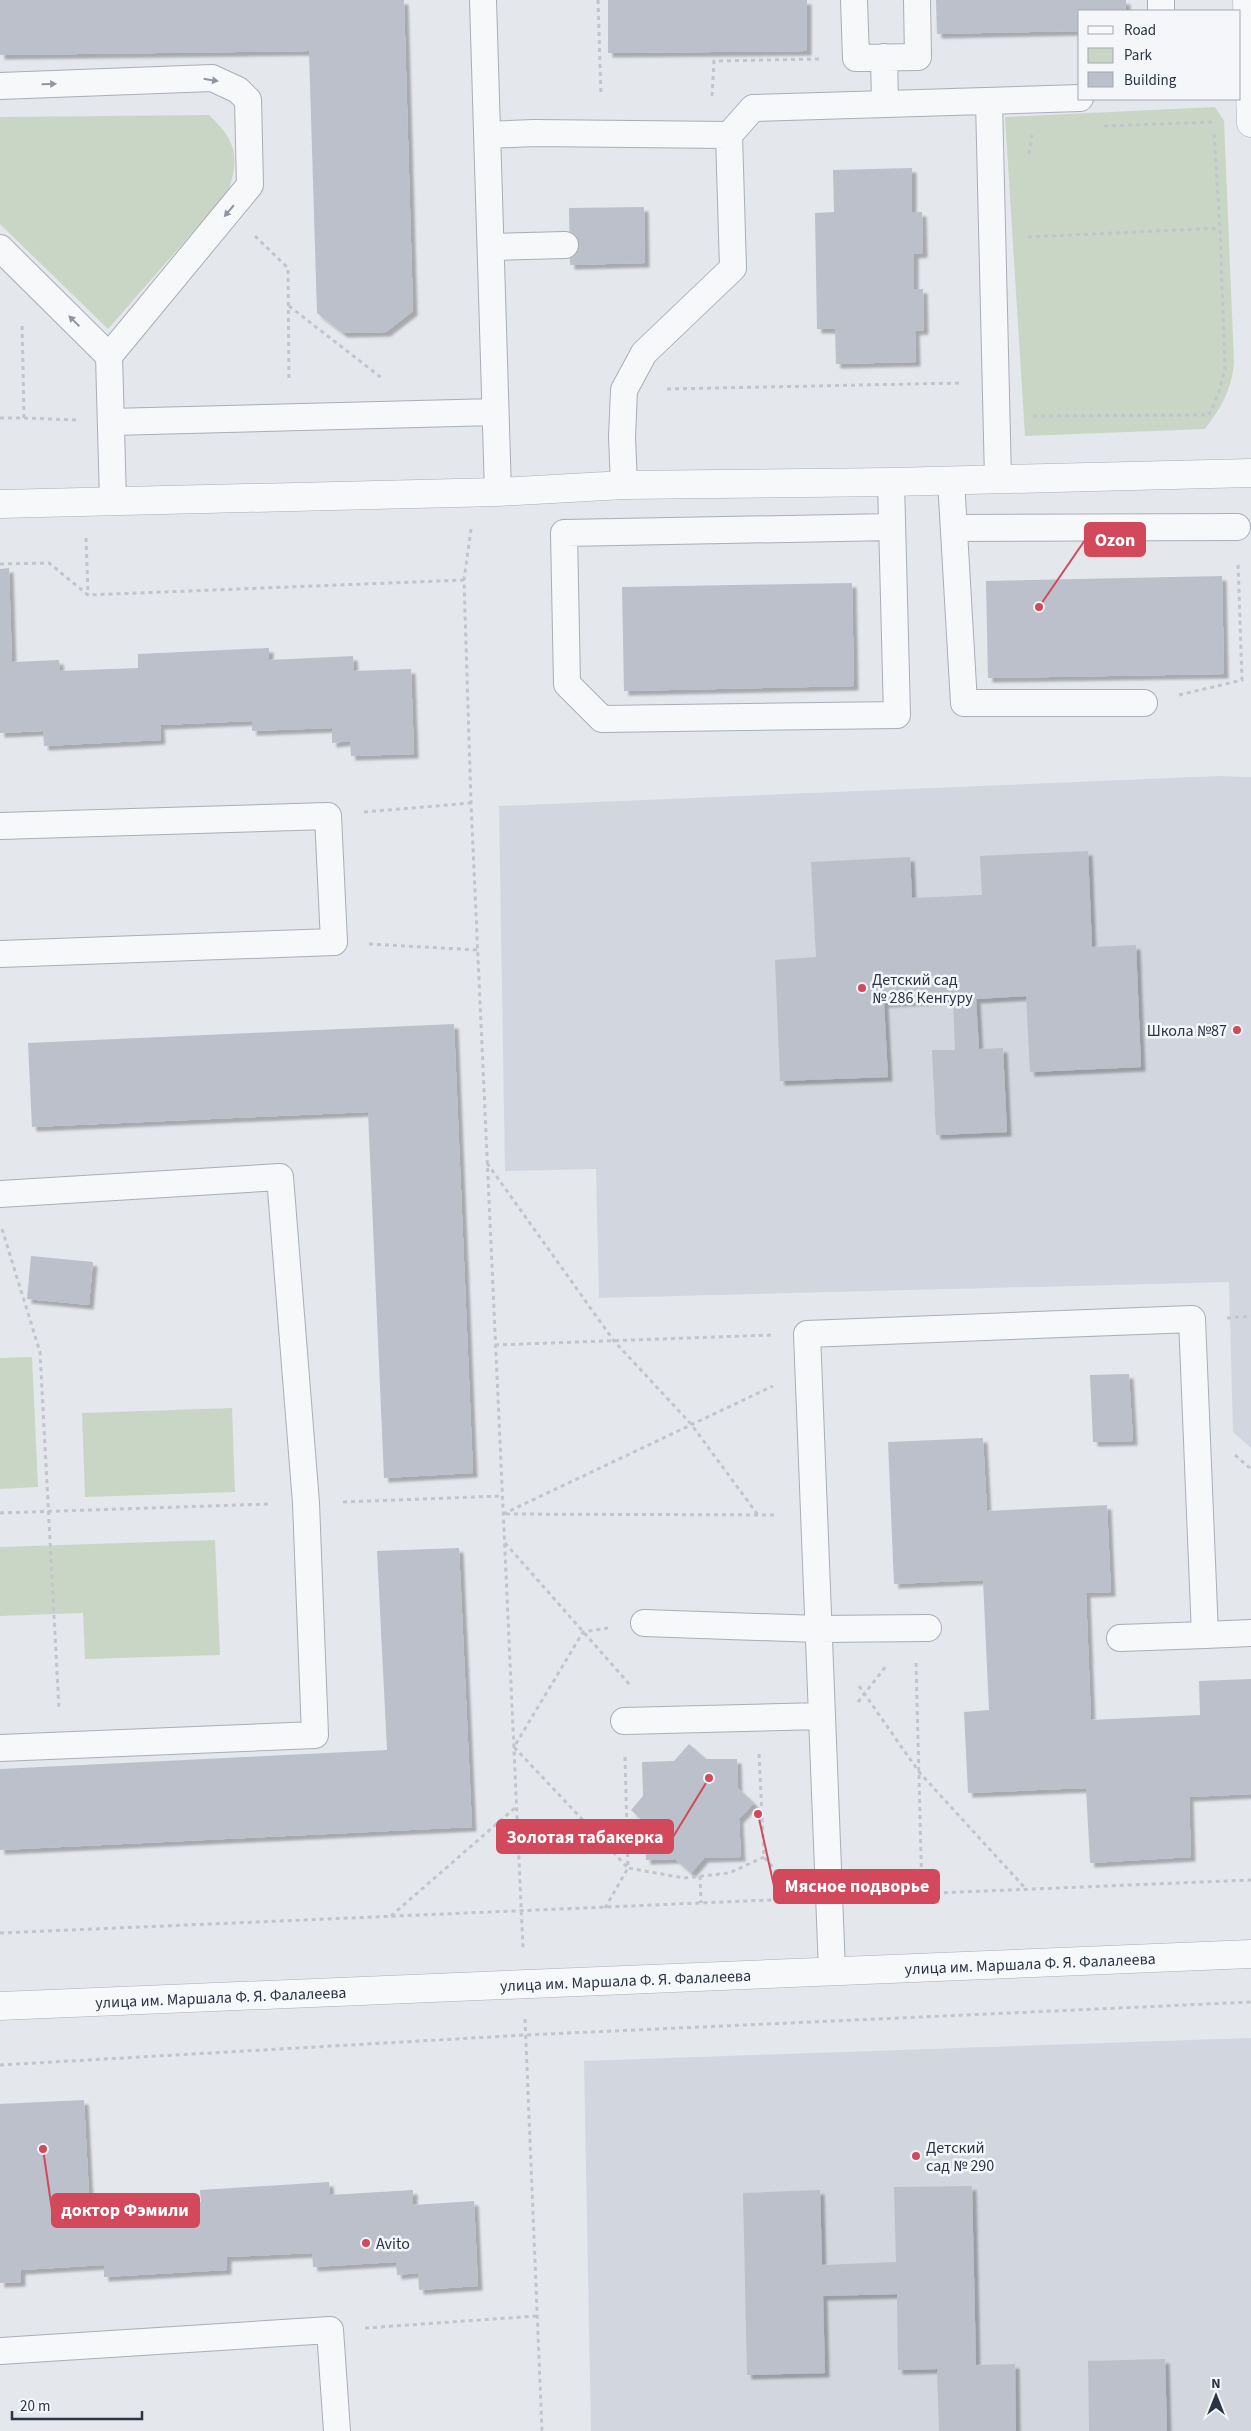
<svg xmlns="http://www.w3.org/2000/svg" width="1251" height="2431" viewBox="0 0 1251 2431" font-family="'Source Sans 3',sans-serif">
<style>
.built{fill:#d2d6de}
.green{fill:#c9d6c5}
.building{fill:#bbc0ca;filter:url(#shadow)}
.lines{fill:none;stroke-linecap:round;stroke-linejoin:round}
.service-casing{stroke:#a9aeb7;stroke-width:28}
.minor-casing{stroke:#a9aeb7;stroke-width:29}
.path{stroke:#c2c5cb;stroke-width:3;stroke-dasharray:4 4;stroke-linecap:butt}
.service{stroke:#f7f8fa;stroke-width:26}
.minor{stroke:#f7f8fa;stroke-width:28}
.oneway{fill:#9196a0}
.poi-dot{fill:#d1495b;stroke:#f4f6f9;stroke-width:2}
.labels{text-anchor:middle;stroke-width:5;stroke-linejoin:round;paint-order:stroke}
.poi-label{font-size:16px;fill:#2b3445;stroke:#f4f6f9;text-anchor:start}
.street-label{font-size:16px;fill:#2b3445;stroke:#f4f6f9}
.leader{fill:none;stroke:#d1495b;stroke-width:2}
.callout-dot{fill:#d1495b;stroke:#f4f6f9;stroke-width:2}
.callout{fill:#d1495b;stroke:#d1495b;stroke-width:2}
.callout-label{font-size:18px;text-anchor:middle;font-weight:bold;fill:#fff}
</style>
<defs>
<filter id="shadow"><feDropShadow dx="4.5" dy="4.5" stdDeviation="1" flood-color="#0004"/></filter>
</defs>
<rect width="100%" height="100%" fill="#e4e7ec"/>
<path class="built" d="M1219,776L1251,777V1448L1233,1432L1229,1282L599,1298L596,1169L505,1171L499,806Z
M1251,2038V2431H591L584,2061Z"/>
<path class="green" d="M1215,107L1224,121L1234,363C1231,391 1222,406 1205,429L1025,436L1005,117Z
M209,115C236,140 240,157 228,192L108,329L0,224V117Z
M32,1357L38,1487L0,1489V1358Z
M232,1408L235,1492L85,1497L82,1413Z
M215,1540L220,1655L85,1659L83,1613L0,1616V1547Z"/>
<path class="building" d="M0,0H404L413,311L386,332L343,333L317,313L309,51L0,55Z
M608,0H807V51L608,53Z
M936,0H1126V11H1080V31L937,34Z
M912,168V212H922L923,253L914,254V289H923L924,330L915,331L916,362L836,364L835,329H817L815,213L834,212L833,170Z
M644,207L645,263L570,265L569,208Z
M9,568L12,662L59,660L60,671L138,668V654L269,648V660L353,656L354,671L411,669L414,754L351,756L350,741L332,743V728L252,731V721L160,725L161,740L44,746L43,731L0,733V569Z
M1222,576L1224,674L988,678L986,581Z
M852,583L854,686L624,691L622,587Z
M1088,851L1092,947L1136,945L1141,1067L1030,1072L1026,996L976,999L979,1049L1003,1048L1007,1132L936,1135L932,1050H955L953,999L884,1003L888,1077L780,1081L775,960L816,957L811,862L910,857L912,898L982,895L980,856Z
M454,1024L473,1473L384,1478L368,1112L32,1127L28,1043Z
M31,1256L93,1262L89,1305L27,1299Z
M1129,1374L1133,1441L1093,1442L1090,1375Z
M983,1438L987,1511L1107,1505L1111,1592L1086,1593L1091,1720L1200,1715L1199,1681L1251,1679V1794L1189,1797L1191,1857L1090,1863L1086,1788L968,1793L964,1712L989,1710L983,1580L894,1584L888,1442Z
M459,1548L472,1827L0,1850V1769L387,1750L377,1551Z
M689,1744L706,1759H737L738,1788L754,1803L739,1819L741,1857L704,1858L691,1873L675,1859L646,1860L644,1822L631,1810L643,1796L642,1762L674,1761Z
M84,2100L89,2195L123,2193V2206L201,2202L200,2190L329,2182L330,2195L413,2190V2205L474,2201L478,2286L419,2290L418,2273L397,2275L396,2262L313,2267L312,2253L227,2257V2270L104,2277V2265L21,2270V2282L0,2283V2104Z
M972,2186L976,2365L1015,2364L1016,2431H939L937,2369L898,2370L897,2294L823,2296L825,2373L747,2375L743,2193L820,2190L822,2265L896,2262L894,2187Z
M1165,2359L1167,2431H1089L1088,2361Z"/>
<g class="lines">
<defs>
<path id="service" d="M483,0L498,492
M854,0L856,58L918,57L917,0
M1161,0V11
M884,57L885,103
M0,86L212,78L238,90L248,100L250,185L109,356L113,501
M989,101L998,479
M488,135L534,133L729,135
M491,247L565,245
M0,248L109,356
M111,422L495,412
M951,480L964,703H1144
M891,482L897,715L602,719L567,684L564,533L892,527
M624,485L622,437L624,390L644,353L733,268L729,135L753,108L1080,98
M954,528L1237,527
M0,826L328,816L334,942L0,954
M0,1194L280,1177L306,1503L315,1735L0,1748
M644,1623L818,1629L928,1628
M1205,1635L1251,1633
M624,1721L822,1716
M832,1971L807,1334L1192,1319L1205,1635L1120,1638
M0,2351L330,2330L337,2431"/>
<g id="minor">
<path d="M1247,0L1251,123"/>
<path d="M0,504L498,492L624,485L891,482L1251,473"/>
<path id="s1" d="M0,2006L1251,1954"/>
</g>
</defs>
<use href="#service" class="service-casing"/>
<use href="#minor" class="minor-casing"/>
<path class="path" d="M598,0L601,96
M712,96L714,61L821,59
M1104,126L1213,122V124
M1029,154L1032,135
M255,236L288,268L289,380
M1028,237L1220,228
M289,306L383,379
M667,389L960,383
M1033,416L1209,415L1219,392L1225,369L1220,228L1214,133
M0,418H24L22,322
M24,418L76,420
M471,529L464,580L471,803L523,1948
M86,538L88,595
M0,564L49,563L88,595L464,580
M1179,695L1242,680L1238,563
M364,812L471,803
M369,944L478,950
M487,1163L614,1341L691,1424L758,1515
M2,1229L40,1352L59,1709
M1227,1318L1251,1316
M495,1345L771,1335
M1235,1455L1251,1469
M343,1502L502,1496
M0,1513L269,1504
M503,1514L773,1386
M506,1514L777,1515
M505,1543L630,1685
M916,1663L922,1894
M859,1686L919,1772L1026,1889
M858,1702L886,1666
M759,1754L764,1857L792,1890
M625,1757L628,1868L684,1878L729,1873L764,1857
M700,1876L701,1903
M864,1896L1251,1880
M605,1908L628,1868L514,1747L583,1632L608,1628
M391,1916L516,1807
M0,1933L793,1899
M525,2019L542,2431
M0,2065L525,2035L1251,2002
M365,2328L537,2316"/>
<use href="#service" class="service"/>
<use href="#minor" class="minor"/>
</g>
<defs><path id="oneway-solid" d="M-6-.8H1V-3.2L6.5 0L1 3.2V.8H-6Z" transform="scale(1.25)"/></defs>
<g class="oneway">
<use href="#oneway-solid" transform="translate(211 80) rotate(9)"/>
<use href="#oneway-solid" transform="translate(49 84) rotate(-2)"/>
<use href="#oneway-solid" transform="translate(229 211) rotate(130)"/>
<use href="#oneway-solid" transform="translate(74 321) rotate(-135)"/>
</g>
<g class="poi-dot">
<circle cx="862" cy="988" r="5"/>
<circle cx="1237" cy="1030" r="5"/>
<circle cx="916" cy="2156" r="5"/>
<circle cx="366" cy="2243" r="5"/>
</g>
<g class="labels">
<g class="poi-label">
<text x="872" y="985">Детский сад<tspan x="872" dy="18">№ 286 Кенгуру</tspan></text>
<text x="1227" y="1036" text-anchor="end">Школа №87</text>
<text x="926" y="2153">Детский<tspan x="926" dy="18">сад № 290</tspan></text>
<text x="376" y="2249">Avito</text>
</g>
<g class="street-label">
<text dy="6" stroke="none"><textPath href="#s1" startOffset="1031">улица им. Маршала Ф. Я. Фалалеева</textPath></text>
<text dy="6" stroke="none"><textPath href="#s1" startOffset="626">улица им. Маршала Ф. Я. Фалалеева</textPath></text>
<text dy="6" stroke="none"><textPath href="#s1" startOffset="221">улица им. Маршала Ф. Я. Фалалеева</textPath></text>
</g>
</g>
<path class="leader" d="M1039 607L1085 540M709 1778L673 1837M758 1814L774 1886M43 2149L52 2210"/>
<g class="callout-dot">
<circle cx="1039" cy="607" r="5"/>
<circle cx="709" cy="1778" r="5"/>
<circle cx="758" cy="1814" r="5"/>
<circle cx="43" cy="2149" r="5"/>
</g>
<g class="callout">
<rect x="1085" y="523" width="60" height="33" rx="5"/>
<rect x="497" y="1820" width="176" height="33" rx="5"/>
<rect x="774" y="1870" width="165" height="33" rx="5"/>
<rect x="52" y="2194" width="147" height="33" rx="5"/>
</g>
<g class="callout-label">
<text x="1115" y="546">Ozon</text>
<text x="585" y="1843">Золотая табакерка</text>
<text x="857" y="1892">Мясное подворье</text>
<text x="125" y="2216">доктор Фэмили</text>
</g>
<rect x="1078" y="10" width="162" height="90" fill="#f4f6f9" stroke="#a4a8b1"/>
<rect x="1088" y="26" width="25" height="8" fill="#f7f8fa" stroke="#a4a8b1"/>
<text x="1124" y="35" font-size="15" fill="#2b3445">Road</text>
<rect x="1088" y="48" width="25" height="15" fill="#c9d6c5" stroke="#a4a8b1"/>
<text x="1124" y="60" font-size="15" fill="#2b3445">Park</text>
<rect x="1088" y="72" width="25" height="15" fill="#bbc0ca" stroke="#a4a8b1"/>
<text x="1124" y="85" font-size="15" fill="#2b3445">Building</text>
<g transform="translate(1216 2396)" stroke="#f4f6f9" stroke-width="4" paint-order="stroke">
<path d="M0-4L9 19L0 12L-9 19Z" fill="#2b3445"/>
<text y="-8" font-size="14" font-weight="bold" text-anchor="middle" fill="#2b3445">N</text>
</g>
<path d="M12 2411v8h130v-8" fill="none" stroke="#2b3445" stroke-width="2.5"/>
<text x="20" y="2411" font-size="15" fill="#2b3445" stroke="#f4f6f9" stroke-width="4" paint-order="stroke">20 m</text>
</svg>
